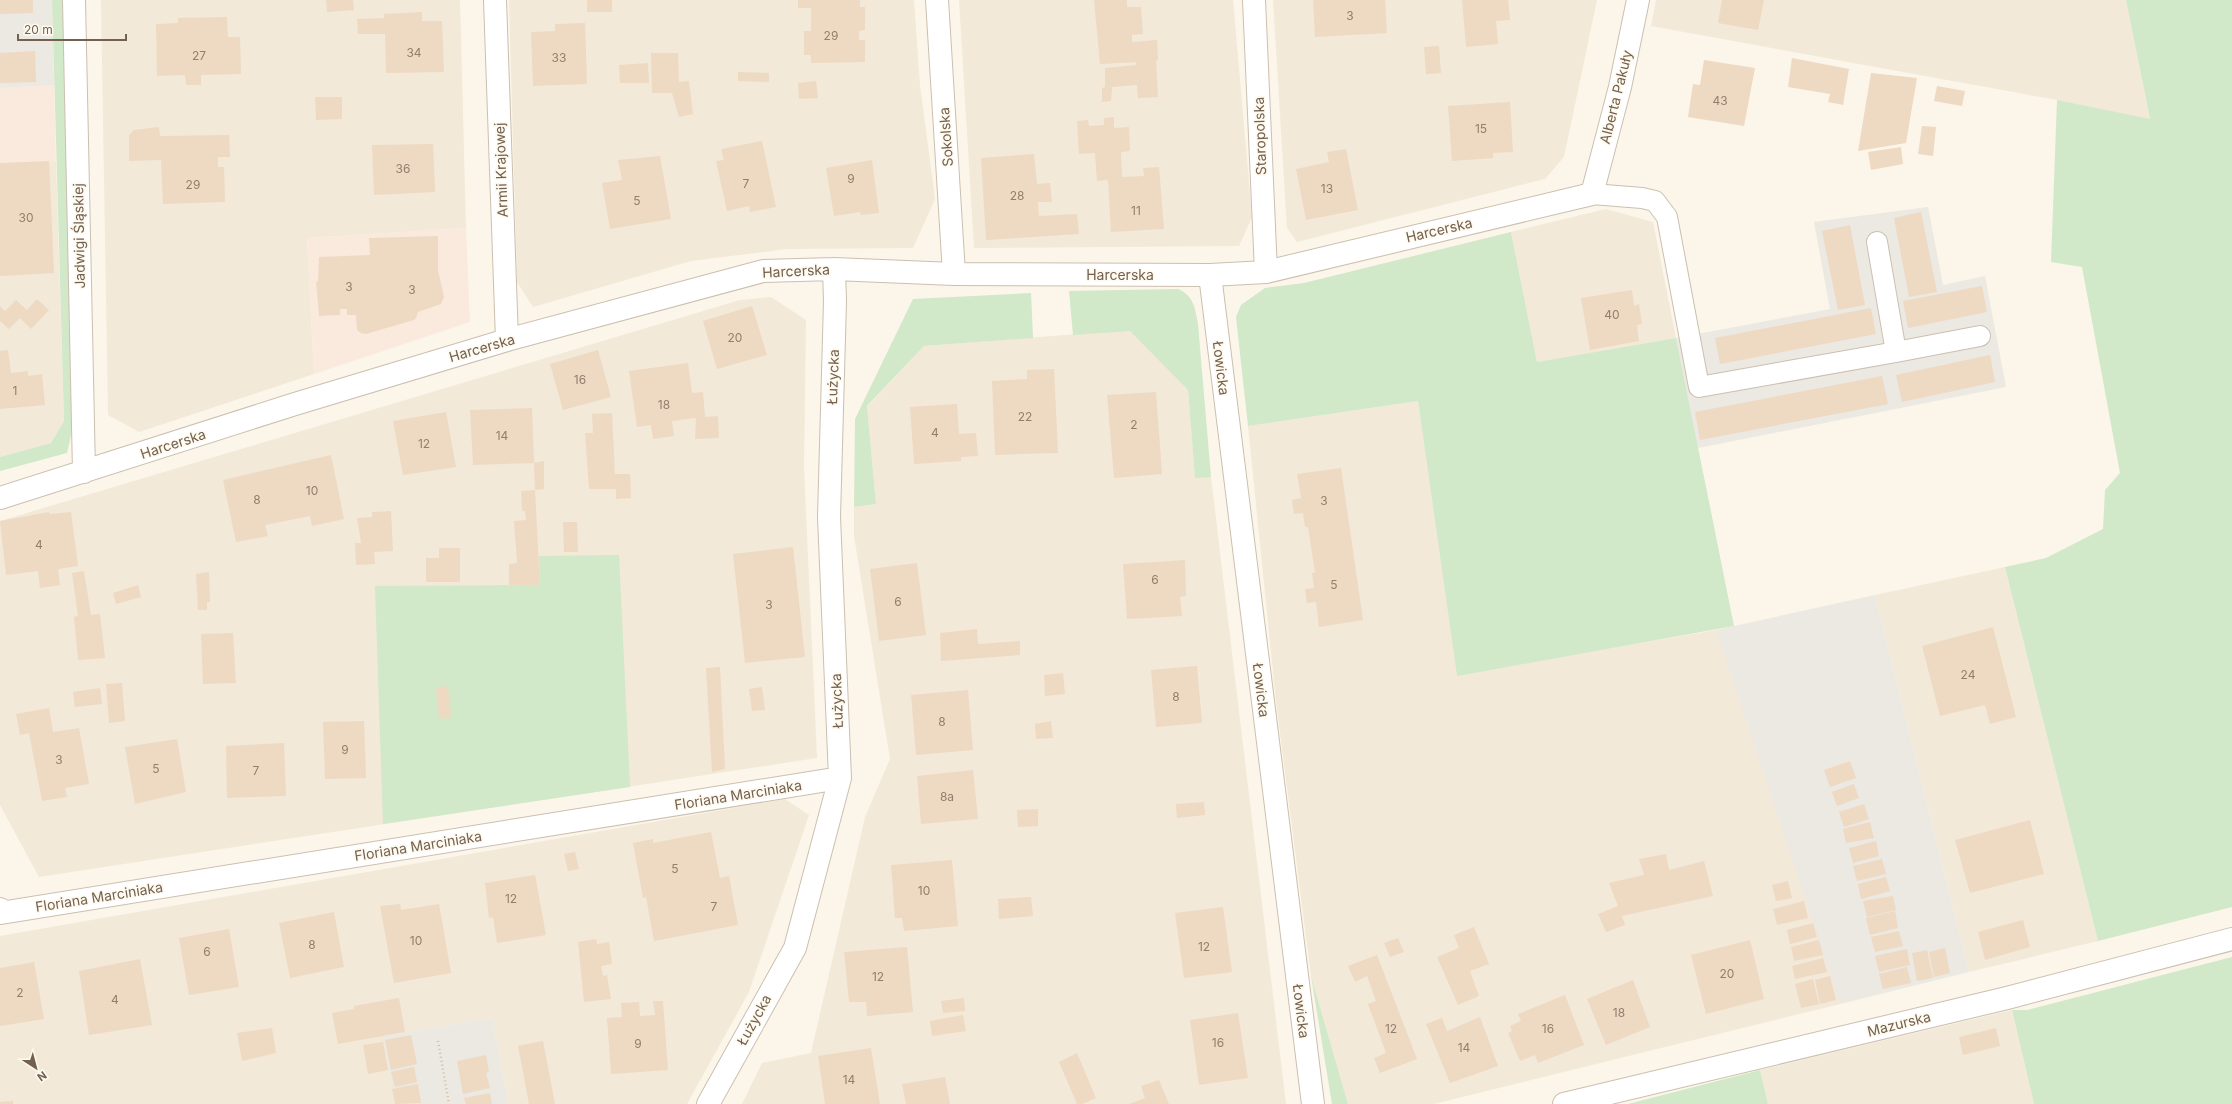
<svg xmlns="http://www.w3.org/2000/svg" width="2232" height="1104" viewBox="0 0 2232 1104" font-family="Inter,sans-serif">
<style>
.residential{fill:#f2e9d8}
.commercial{fill:#faeade}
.industrial{fill:#ece8e2}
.green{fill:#d1e8c9}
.building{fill:#eed9c3}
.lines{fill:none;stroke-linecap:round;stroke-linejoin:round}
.lane-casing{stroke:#ccbfb0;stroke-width:22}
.street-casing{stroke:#ccbfb0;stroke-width:24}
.path{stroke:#d3bda6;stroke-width:2.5;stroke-dasharray:1 3;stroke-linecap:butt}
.lane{stroke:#fff;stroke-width:20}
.street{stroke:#fff;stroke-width:22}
.labels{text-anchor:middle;stroke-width:3.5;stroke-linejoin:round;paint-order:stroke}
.number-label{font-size:12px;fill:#927e6c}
.street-label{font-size:14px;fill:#73604f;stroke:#fefaf0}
</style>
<rect width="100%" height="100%" fill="#fbf6e9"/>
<path class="residential" d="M101,0H460L466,228L307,238L314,374L139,432L108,415Z
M509,0H914L920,85L935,199L913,248L787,249L691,261L533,307L517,282Z
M959,0H1233L1252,217L1239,246L974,248Z
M1273,0H1597L1564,157L1545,179L1297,242L1287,228Z
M1656,0H2126L2150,120L2057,100L1651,26Z
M56,162L64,421L51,443L0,457V164Z
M1606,209L1653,222L1676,338L1537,362L1511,232Z
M771,297L806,320L804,467L817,758L39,877L0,805V521L740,300Z
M1130,330L1188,390L1195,477H1211L1286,1104H742L762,1063L811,1053L865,817L890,759L854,536V507L876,504L867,407L924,346Z
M1418,401L1457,675L1716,630L1822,924L1840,1004L1434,1104H1348L1311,976L1276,701L1248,426Z
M2005,567L2098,941L1969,972L1875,595Z
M785,799L809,815L749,992L687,1104H509L492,1018L384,1036L395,1104H0V936Z
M2012,1010L2034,1104H1768L1760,1070Z"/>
<path class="commercial" d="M54,85L56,162L0,164V88Z
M466,228L470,322L314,374L307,238Z"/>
<path class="industrial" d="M0,0H52L54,85L0,88Z
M1928,207L1943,285L1985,276L2006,387L1698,448L1676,338L1830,309L1814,222Z
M1875,595L1969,972L1840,1004L1716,630Z
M492,1018L509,1104H395L383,1036Z"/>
<path class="green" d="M52,0H63L74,422L67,453L0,471V457L51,443L64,421Z
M2126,0H2232V907L2098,941L2005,567L2046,558L2103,529L2105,490L2120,473L2082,267L2051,262L2057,100L2150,119Z
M1511,232L1537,362L1676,338L1734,626L1457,676L1418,401L1248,426L1236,317L1241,305L1265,288L1304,283Z
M1178,289C1194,296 1195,308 1198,324L1211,477L1195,478L1188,390L1130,331L1073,335L1069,291Z
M1031,293L1033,338L924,346L867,406L876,504L854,507L855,419L913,299Z
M619,555L630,787L383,824L375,586L540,585L539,556Z
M2232,957V1104H2034L2012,1010H2027Z
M1311,976L1348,1104H1332Z
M1760,1070L1768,1104H1628Z"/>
<path class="building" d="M0,0H33V13L0,14Z
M326,0H353L354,10L327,12Z
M587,0H612V12H587Z
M798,0H860V7H865V30L859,31V40H865V62L811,63V55H804V31H811V8H798Z
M1094,0H1127V7H1141L1143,34L1132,35V42L1157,40L1158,60L1156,61L1158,97L1138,98L1137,85L1112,87L1111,101L1102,102V88L1105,87V68L1136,65V62L1100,64Z
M1313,0H1385L1387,33L1315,37Z
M1462,0H1508L1510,20L1496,21L1498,44L1466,47Z
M1722,0H1764L1758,30L1718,23Z
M422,12V21H442L444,72L386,73L385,34H358L357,19L384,18V14Z
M227,17L228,37H240L241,74L201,75V85H186L185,75L157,76L156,24L178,23V18Z
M585,23L587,84L533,86L531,32L555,31V24Z
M1439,46L1441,73L1426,74L1424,47Z
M35,51L36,82L0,83V53Z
M651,53H678L679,82L689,81L693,114L679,117L672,93H652Z
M1792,58L1849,69L1843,105L1828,102L1830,94L1788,87Z
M1704,60L1755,68L1744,126L1688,117L1693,84L1700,85Z
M648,63L649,83H620L619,65Z
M738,72L769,73V82L738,81Z
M1871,73L1917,78L1906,143L1858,151Z
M816,81L818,98L799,99L798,83Z
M1937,86L1965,91L1962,106L1934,101Z
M315,97H342V119L316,120Z
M1510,102L1513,152L1493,153V158L1452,161L1448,106Z
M1114,117V128L1129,127L1130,151L1121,152L1122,177L1144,176L1143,168L1159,167L1164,229L1111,232L1108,180L1097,181L1095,153L1079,154L1077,121L1088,120L1089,126L1104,125V118Z
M1922,126L1936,127L1933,156L1918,154Z
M159,127L160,136L229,135L230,157H218V167H224L225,202L163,204L161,160L129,161V135L134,130Z
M762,141L776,207L750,212L749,206L727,211L716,161L724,160L721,149Z
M433,144L435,192L374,195L372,145Z
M1901,147L1903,164L1871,170L1868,152Z
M1346,149L1358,210L1306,220L1296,169L1329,162L1327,152Z
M1034,154L1037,184L1050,183L1052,202H1038L1039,216L1077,214L1079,234L986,240L981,158Z
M660,156L671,219L610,229L602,183L622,180L618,160Z
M872,160L879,213L861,215L860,212L834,216L826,168Z
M49,161L54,273L0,276V163Z
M1921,212L1937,292L1909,297L1894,218Z
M1850,225L1865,305L1838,310L1822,231Z
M438,236V270L444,297L441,304L418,312L416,318L414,320L366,334L361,333L357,330L356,315H347V309H340V315L319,316L316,281L318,282L319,257L370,255L369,238Z
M1982,286L1987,312L1908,328L1903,301Z
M1632,290L1634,306L1639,304L1642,324L1637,325L1639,341L1590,350L1581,298Z
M37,299L49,310L31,329L20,318L9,329L0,321V306L5,311L16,300L27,310Z
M752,306L767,355L717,369L703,321Z
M1871,308L1876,334L1720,364L1715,338Z
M8,350L11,373L28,371V376L42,374L45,405L0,409V351Z
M598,350L611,397L563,410L550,364Z
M1990,355L1995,382L1902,402L1896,375Z
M688,363L692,393L703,392L705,417L718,416L719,438L695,439L696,418L672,421L674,436L653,439L651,425L637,427L629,371Z
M1054,369L1058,453L995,455L992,381L1027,379V370Z
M1882,376L1888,404L1700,440L1695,412Z
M1156,392L1162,474L1114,478L1107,395Z
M957,404L959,434L976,433L978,456L961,457V461L914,464L910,407Z
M532,408L534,463L544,461V489L535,490L534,463L473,465L470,410Z
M446,412L456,467L403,475L393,421Z
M612,413L615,474H630L631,498L616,499V489H589L585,433H593L592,414Z
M331,455L344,519L312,526L310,516L265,525L268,536L236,542L223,480Z
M1341,468L1363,620L1319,627L1316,602L1307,603L1305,589L1314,588L1312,573H1315L1308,527H1305L1303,513L1294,514L1292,500L1301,498L1297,474Z
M535,490L540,585H509V564L517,563L514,521L526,520L525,511H522L521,491Z
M391,511L393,551L374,552L375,564L356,565L355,543H361L357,518L372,517V512Z
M49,512L50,514L71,512L78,566L58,569L60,585L40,588L38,571L6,575L0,521Z
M563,522H577L578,552H564Z
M793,547L805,657L745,663L733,554Z
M439,548H460V582H426V558H439Z
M1185,560L1186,596L1180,597L1182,616L1127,619L1123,564Z
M917,563L926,635L879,641L870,569Z
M84,571L91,615L100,614L105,658L78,660L74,617L78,616L72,573Z
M209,572L210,602H207V610H198L196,574Z
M138,585L141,597L116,604L113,593Z
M1993,627L2016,717L1990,724L1985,705L1940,716L1922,646Z
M977,629L978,644L1020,641V655L941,661L940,633Z
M233,633L236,683L203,684L201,634Z
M1197,666L1202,723L1156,727L1151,670Z
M720,667L725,769L712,772L706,668Z
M1063,673L1065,694L1045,696L1044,675Z
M122,683L125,721L109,723L106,684Z
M448,686L451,717L439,719L436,688Z
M762,687L765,710L752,711L749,689Z
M100,688L102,704L75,707L73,692Z
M968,690L973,750L916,755L911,695Z
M49,708L53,732L79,728L89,784L65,788L67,797L42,801L29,733L20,735L16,714Z
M364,721L366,778L325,779L323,722Z
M1051,721L1053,738L1036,739L1035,724Z
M177,739L186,792L135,804L125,747Z
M284,743L286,796L227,798L226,746Z
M1850,761L1856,778L1830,787L1824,770Z
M973,770L978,819L921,824L917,776Z
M1854,784L1859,798L1837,806L1832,792Z
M1204,802L1205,815L1177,818L1176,804Z
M1864,804L1869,819L1844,827L1839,812Z
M1038,809V826L1018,827L1017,810Z
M2030,820L2044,874L1970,893L1955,840Z
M1870,822L1874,838L1846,843L1843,829Z
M711,832L720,878L729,876L738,925L654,941L646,897L643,898L633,843L653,839V843Z
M1876,841L1879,856L1853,863L1849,848Z
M575,852L579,869L568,871L564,854Z
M1666,854L1669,870L1704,861L1713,896L1622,916L1625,925L1606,932L1598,914L1618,906L1609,883L1644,875L1639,859Z
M1882,859L1886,874L1857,881L1853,866Z
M952,860L958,926L904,931L902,918H895L891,865Z
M535,875L546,935L497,943L493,917L489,918L485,883Z
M1886,877L1890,891L1861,899L1858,884Z
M1788,881L1792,898L1776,901L1772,885Z
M1893,896L1896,910L1867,917L1863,901Z
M1031,897L1033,916L999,919L998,899Z
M1804,901L1808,918L1777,925L1773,909Z
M400,904L401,910L439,904L451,973L394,983L380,906Z
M1223,907L1232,972L1184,978L1175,913Z
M1895,911L1898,928L1870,935L1866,918Z
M334,912L344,967L290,978L279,923Z
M2023,920L2030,947L1985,960L1978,932Z
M1813,923L1817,937L1790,944L1787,930Z
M1474,927L1489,964L1470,971L1479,996L1458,1005L1437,957L1459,948L1454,935Z
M229,929L239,987L189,995L179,938Z
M1899,931L1903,946L1875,952L1871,937Z
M1398,938L1404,952L1390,957L1384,943Z
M596,939L597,944L609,942L612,964L601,966L603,976L607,975L611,999L584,1002L578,942Z
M1750,940L1764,999L1706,1014L1691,955Z
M1819,940L1823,955L1794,961L1791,947Z
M907,947L913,1012L867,1016L866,1002H849L844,952Z
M1945,948L1950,973L1934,977L1929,952Z
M1907,949L1910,965L1879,972L1875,956Z
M1927,950L1933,978L1917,981L1912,953Z
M1377,955L1417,1059L1380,1073L1374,1058L1386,1053L1368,1004L1376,1001L1367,976L1355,982L1348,966Z
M1823,958L1827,972L1795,979L1792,966Z
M140,959L152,1025L89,1035L79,971Z
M34,962L44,1019L0,1026V968Z
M1907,967L1911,983L1883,989L1879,974Z
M1830,976L1836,1000L1820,1004L1815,980Z
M1813,979L1819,1004L1801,1008L1795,984Z
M1633,980L1650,1027L1606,1045L1587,999Z
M1565,995L1584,1045L1538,1063L1535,1055L1520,1061L1508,1033L1512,1031L1510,1026L1521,1021L1518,1014Z
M399,998L405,1032L338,1044L332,1013L354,1009V1006Z
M964,998L965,1011L943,1013L941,1001Z
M653,1001H663L668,1070L611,1074L607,1018L622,1017L621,1003L639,1002L640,1016L655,1015Z
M1238,1013L1248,1078L1199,1085L1190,1020Z
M963,1015L966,1031L932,1036L930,1021Z
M1480,1017L1498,1066L1450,1083L1426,1024L1442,1018L1447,1031Z
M272,1028L276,1053L242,1061L237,1033Z
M1996,1028L2000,1046L1963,1055L1959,1037Z
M411,1035L417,1064L391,1070L385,1040Z
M543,1041L555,1104H529L518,1046Z
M383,1042L388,1070L368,1074L363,1045Z
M871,1048L880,1104H825L818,1056Z
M1077,1053L1096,1098L1082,1104H1077L1059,1062Z
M486,1055L489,1072L486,1073L490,1088L463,1094L457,1061Z
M414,1067L417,1082L395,1087L391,1072Z
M945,1077L950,1104H906L902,1084Z
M1159,1080L1169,1104H1129L1145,1098L1141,1086Z
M418,1084L421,1103L395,1104L392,1089Z
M490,1093L492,1104H466L464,1098Z
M13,1101V1104H0V1102Z"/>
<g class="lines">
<defs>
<path id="lane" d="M1592,194L1642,198L1655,201L1667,217L1699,387L1896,352L1877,242
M1896,352L1980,336"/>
<path id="street" d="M74,0L84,472
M495,0L507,340
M937,0L954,274
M1254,0L1266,272
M1210,275L1313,1104
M0,498L295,404L507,340L763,271L834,269L954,274L1210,275L1266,272L1592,194L1620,87L1638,0
M0,909L1,913L840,778
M708,1104L795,948L840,778L829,517L835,301L834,269
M1564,1104L2007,998L2232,939"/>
</defs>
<use href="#lane" class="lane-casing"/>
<use href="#street" class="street-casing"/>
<path class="path" d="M438,1041L449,1104"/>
<use href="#lane" class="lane"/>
<use href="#street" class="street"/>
</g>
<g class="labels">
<g class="number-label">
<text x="1350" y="20">3</text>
<text x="831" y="40">29</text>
<text x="414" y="57">34</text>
<text x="199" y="60">27</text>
<text x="559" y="62">33</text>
<text x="1720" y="105">43</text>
<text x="1481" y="133">15</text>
<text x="403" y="173">36</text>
<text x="851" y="183">9</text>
<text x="746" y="188">7</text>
<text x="193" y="189">29</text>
<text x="1327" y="193">13</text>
<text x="1017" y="200">28</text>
<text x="637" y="205">5</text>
<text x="1136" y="215">11</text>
<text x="26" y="222">30</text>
<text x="349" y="291">3</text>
<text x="412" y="294">3</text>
<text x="1612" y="319">40</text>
<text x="735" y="342">20</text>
<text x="580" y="384">16</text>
<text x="15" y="395">1</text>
<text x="664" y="409">18</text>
<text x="1025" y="421">22</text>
<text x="1134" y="429">2</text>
<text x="935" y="437">4</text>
<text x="502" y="440">14</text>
<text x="424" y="448">12</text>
<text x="312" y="495">10</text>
<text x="257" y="504">8</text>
<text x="1324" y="505">3</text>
<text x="39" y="549">4</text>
<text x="1155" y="584">6</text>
<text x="1334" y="589">5</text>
<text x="898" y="606">6</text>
<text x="769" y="609">3</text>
<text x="1968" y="679">24</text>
<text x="1176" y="701">8</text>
<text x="942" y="726">8</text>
<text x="345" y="754">9</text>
<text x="59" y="764">3</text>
<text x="156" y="773">5</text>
<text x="256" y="775">7</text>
<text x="947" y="801">8a</text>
<text x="675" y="873">5</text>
<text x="924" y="895">10</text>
<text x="511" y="903">12</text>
<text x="714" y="911">7</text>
<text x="416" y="945">10</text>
<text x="312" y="949">8</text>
<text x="1204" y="951">12</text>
<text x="207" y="956">6</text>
<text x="1727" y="978">20</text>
<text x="878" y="981">12</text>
<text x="20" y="997">2</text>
<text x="115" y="1004">4</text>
<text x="1619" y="1017">18</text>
<text x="1391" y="1033">12</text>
<text x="1548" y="1033">16</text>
<text x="1218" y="1047">16</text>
<text x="638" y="1048">9</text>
<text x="1464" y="1052">14</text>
<text x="849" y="1084">14</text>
</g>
<g class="street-label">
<text transform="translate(1616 97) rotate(-76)" y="5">Alberta Pakuły</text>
<text transform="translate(1260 136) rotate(-92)" y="5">Staropolska</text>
<text transform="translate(946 137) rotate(-94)" y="5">Sokolska</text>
<text transform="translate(501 170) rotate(-92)" y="5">Armii Krajowej</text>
<text transform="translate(1439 230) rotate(-13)" y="5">Harcerska</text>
<text transform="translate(79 236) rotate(-91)" y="5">Jadwigi Śląskiej</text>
<text transform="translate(796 271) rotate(-3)" y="5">Harcerska</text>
<text x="1120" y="280">Harcerska</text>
<text transform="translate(482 348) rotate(-16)" y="5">Harcerska</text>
<text transform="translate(1221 368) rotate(83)" y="5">Łowicka</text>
<text transform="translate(833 377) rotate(-88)" y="5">Łużycka</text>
<text transform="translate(173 444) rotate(-18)" y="5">Harcerska</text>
<text transform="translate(1261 690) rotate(83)" y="5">Łowicka</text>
<text transform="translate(837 701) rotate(-92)" y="5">Łużycka</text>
<text transform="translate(738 795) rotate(-9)" y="5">Floriana Marciniaka</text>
<text transform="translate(418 846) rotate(-9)" y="5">Floriana Marciniaka</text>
<text transform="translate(99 897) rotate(-9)" y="5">Floriana Marciniaka</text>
<text transform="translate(1301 1011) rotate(83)" y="5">Łowicka</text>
<text transform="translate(754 1020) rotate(-61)" y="5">Łużycka</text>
<text transform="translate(1899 1024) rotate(-14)" y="5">Mazurska</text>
</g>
</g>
<g transform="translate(36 1068) rotate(144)" stroke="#fefaf0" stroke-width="3" paint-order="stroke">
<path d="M0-3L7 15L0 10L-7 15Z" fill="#73604f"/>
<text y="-6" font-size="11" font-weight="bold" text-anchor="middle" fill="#73604f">N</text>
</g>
<path d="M18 34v6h108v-6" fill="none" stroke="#73604f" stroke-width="2"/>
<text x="24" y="34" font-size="12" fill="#73604f" stroke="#fefaf0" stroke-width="3" paint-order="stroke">20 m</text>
</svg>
